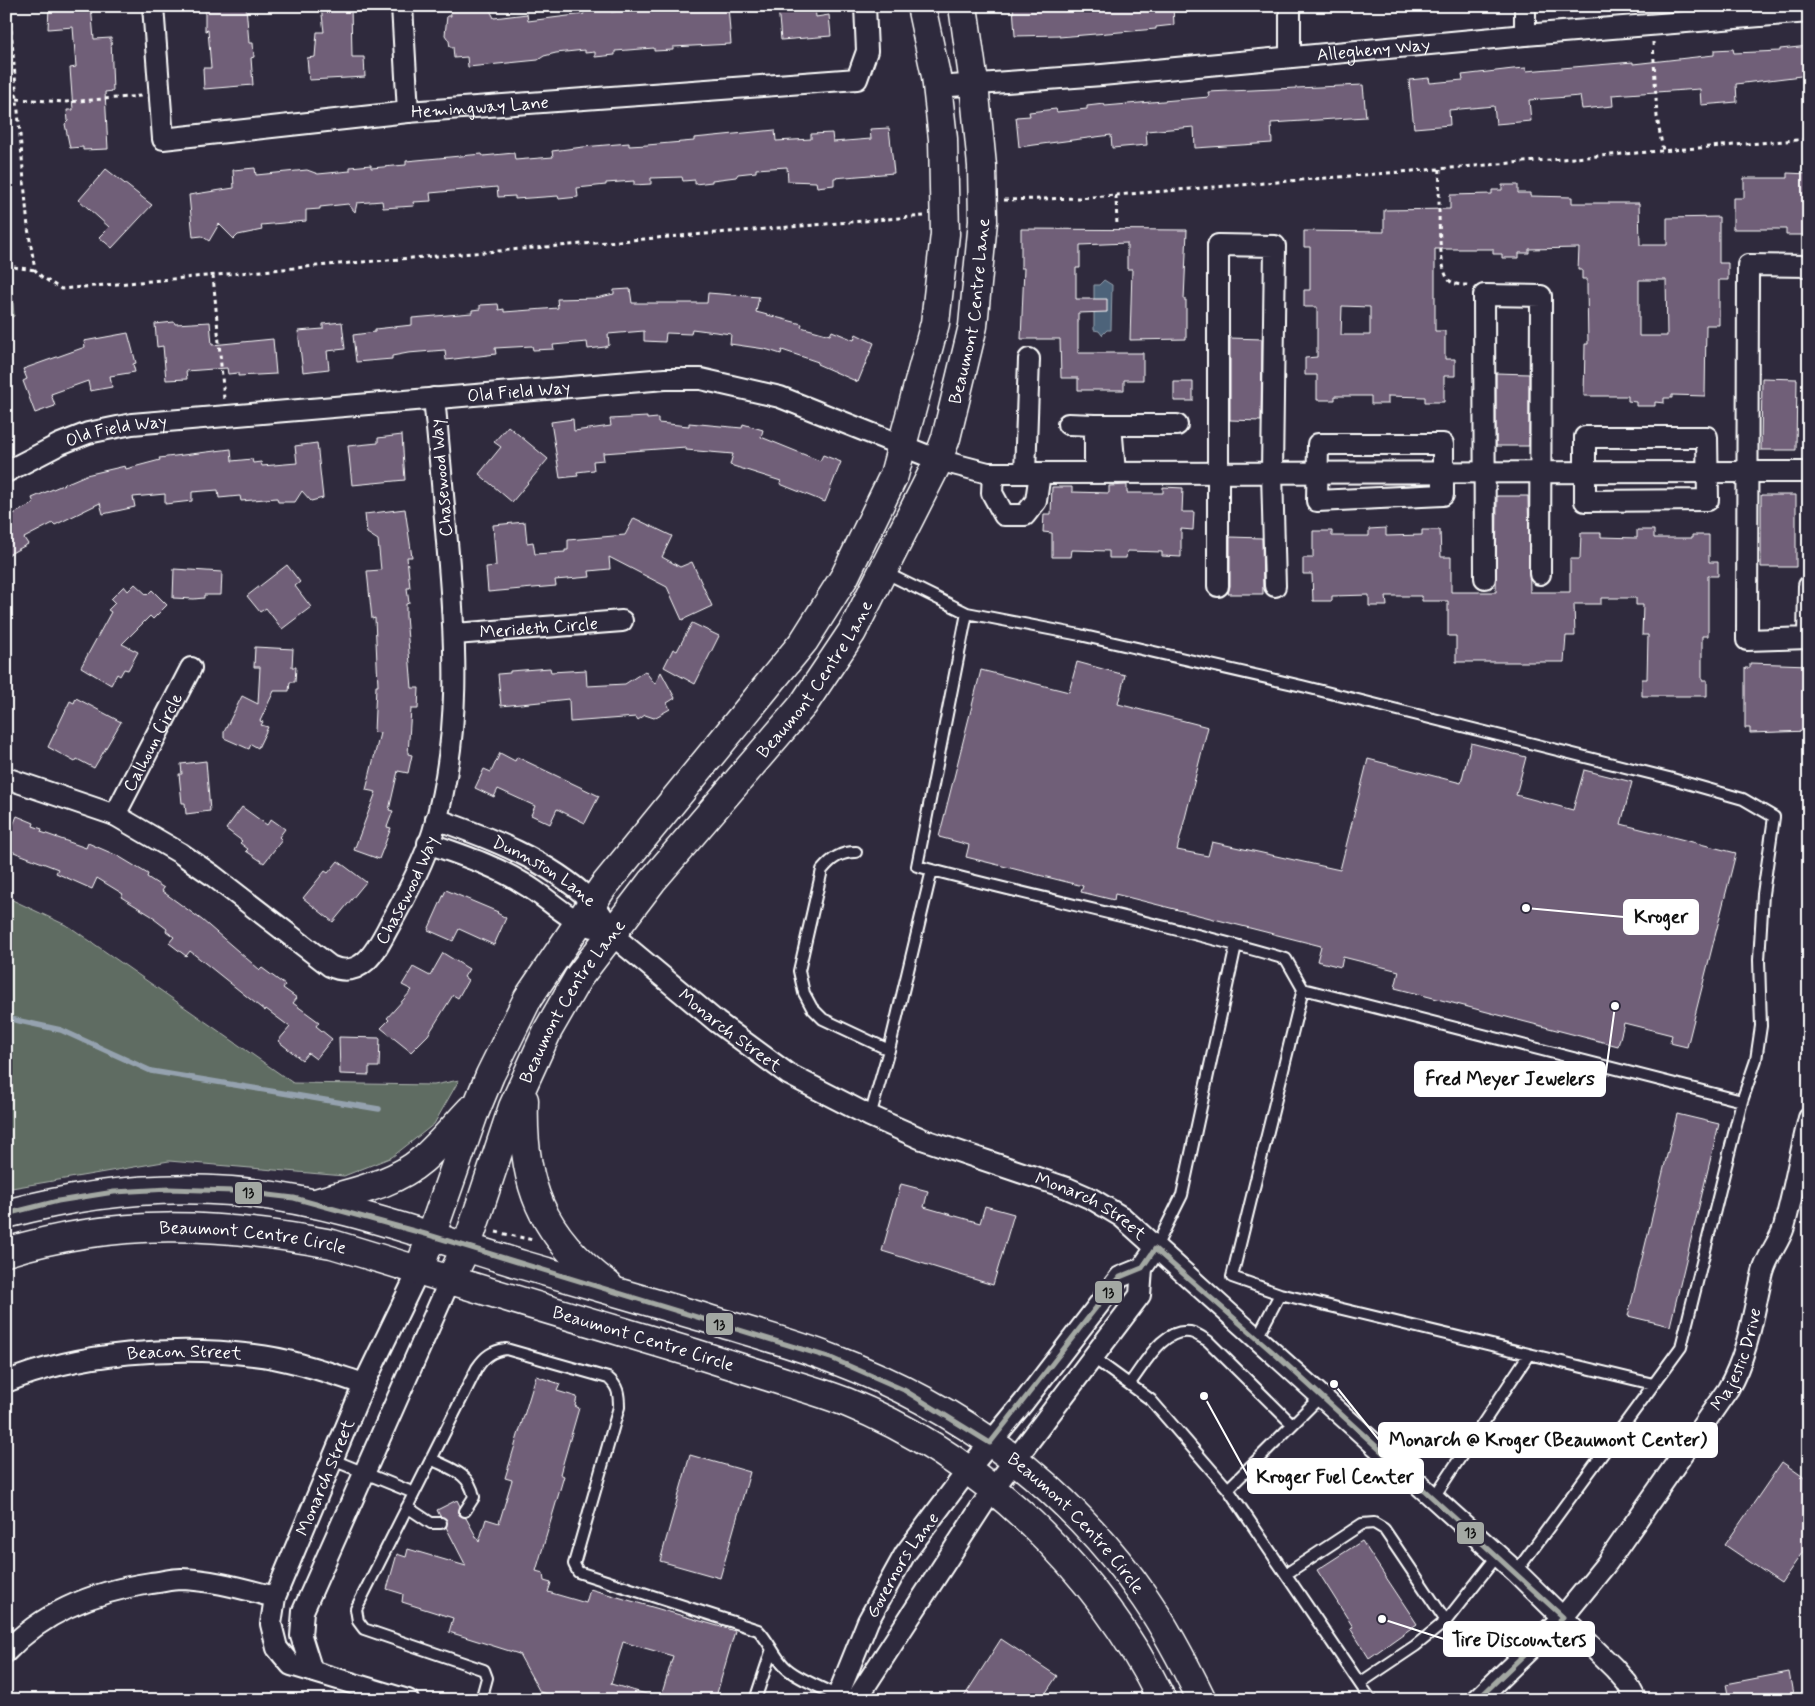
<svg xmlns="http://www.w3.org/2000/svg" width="1815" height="1706" viewBox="0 0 1815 1706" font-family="Mynerve,sans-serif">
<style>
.green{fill:#5f6c62;stroke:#afb6b0}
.water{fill:#4e647a;stroke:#95a2af}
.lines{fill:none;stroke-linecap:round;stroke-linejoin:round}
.stream{stroke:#95a2af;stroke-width:5.5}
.building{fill:#705e78;stroke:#fff;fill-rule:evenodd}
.lane-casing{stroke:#fff;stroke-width:14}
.street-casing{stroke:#fff;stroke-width:24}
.secondary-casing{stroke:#fff;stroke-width:31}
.path{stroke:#fff;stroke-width:3;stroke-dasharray:4 4;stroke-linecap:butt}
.lane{stroke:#2f2a3d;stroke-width:10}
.street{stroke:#2f2a3d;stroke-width:20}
.secondary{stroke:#2f2a3d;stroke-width:28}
.bus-1-casing{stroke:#2f2a3d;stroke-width:9}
.bus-1{stroke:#a3a8a3;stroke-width:5}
.labels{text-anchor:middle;stroke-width:5;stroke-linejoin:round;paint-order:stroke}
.street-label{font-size:18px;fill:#fff;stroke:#2f2a3d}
.leader{fill:none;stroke:#fff;stroke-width:2}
.callout-dot{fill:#fff;stroke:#2f2a3d;stroke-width:2}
.callout{fill:#fff;stroke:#fff;stroke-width:2}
.callout-label{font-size:19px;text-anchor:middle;font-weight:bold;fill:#111}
.line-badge{stroke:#2f2a3d;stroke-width:2}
.pale-badge-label{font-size:14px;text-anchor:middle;font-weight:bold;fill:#111}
</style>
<rect width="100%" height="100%" fill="#2f2a3d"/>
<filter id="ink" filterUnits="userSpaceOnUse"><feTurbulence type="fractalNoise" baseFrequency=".02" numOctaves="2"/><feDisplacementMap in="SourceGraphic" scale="10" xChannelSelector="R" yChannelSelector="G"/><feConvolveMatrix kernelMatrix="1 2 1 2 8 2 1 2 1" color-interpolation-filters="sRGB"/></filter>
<g filter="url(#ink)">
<path class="green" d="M6,217L14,316L6,320Z
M6,897L70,927L293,1083L434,1085L459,1080L434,1124L392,1157L344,1176L169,1161L6,1189Z"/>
<path class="water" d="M1104,280L1112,285L1111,330H1107L1102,335L1099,331L1094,330V285H1099Z"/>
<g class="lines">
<path class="stream" d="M6,1018L61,1030L151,1071L379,1109"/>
</g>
<path class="building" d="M49,6H91L94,39L111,38L113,91L105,92L108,149L83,150V147L70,148L65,124L68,121L67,110H73L70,68L76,67L73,27L48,29Z
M205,6H246L249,43H253L254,57L251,58L253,85L204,89L203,68H211L208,30L205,31Z
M321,6H351L352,57H364L365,77L309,80L307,58L315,57L317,32H324Z
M450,6H488L494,18L527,14L528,21L584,14L583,6H611V12L680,6H728L731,44L673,47V50L654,51V48L615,51V55L595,57V52L585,53V50L556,53L544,56L538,60L468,67L467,57L454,58L453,47H450L449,41L445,35L447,16H451Z
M778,6H815L816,17L829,15L831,36L781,40Z
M1013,6H1173L1174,25L1156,27V29L1059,37V35L1015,36Z
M1809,46V75L1736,84L1737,102L1701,105L1700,89L1612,95L1613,106L1582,109L1580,96L1529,100L1531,121L1496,124L1494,106L1449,110L1450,125L1414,128L1409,80L1429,78L1430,83L1463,80L1462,75L1513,69L1526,68V71L1633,62V64L1714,55V50L1733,49L1734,53L1780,51V49Z
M1363,85L1366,117L1271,123L1272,143L1195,148L1194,127L1146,131L1147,145L1112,148L1111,135L1019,147L1016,117L1030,116L1029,112L1056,109L1057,112L1087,109V106L1104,104L1105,106L1209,97L1208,92Z
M889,128L894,173L834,178V185L817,187L816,182L788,181L787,167L756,169V172L738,174L736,177L712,180V182L695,184V180L683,181L682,177L651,178V184L634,185V181L606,183V185L577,188L578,197L559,199L558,196L515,199V196L498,197L497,187L430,193L431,201L413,202L414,206L383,208L382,201L357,203L355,212L348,204L320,207V209L306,210V221L261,225L262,230L238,235L234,239L219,224L209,241L202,236L193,237L189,195L234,188L233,170L255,168L256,175L307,170L318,174L350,171V167L371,165V168L406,165V161L482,154L483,156L514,153L515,160L553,157L552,151L583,147L629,143V146L647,145L694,141V138L775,130L776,141L811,139V134L832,133L833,142L871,139L870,129Z
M106,169L152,205L112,248L99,237L109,227L79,200Z
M1787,173L1809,174V235H1786V229H1733V198H1744V178H1787Z
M1502,185H1518V193H1530V196L1572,197V203H1639L1640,245H1667V218L1719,217V263H1728V280H1719V325H1706L1705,396L1672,395V398H1664V403L1655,402V406H1636V402L1628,401V396H1584L1585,344H1588L1587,288V279H1582V270H1578L1579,248L1529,249V253H1519V258H1502V254H1493V249H1435V331H1445V359H1455V376H1444V402H1425V397L1388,396V404H1371V396H1335V400H1317V375H1305V358L1317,357V307H1304V290H1310V247H1304V231L1384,232V210L1450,209V195L1492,194V190H1502ZM1639,280H1666L1667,336H1639ZM1342,306L1370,307V335H1341Z
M1021,229L1187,230L1184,300H1186V339L1130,340L1132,269H1127V243L1080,245V268H1076V299H1107V312L1078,313V353H1143V380H1124V390H1078V378H1061L1060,339H1021L1024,268H1021Z
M630,289L632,303H707L708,293L759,297L756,312L802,324L801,327L830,335L832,331L854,340L856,334L874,343L858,382L817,364L818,362L782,350L781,354L765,349L730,344L731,334L692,329L691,334L666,333L665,342L644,341V331L608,334L609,345L605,347L588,349L587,342L553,345L554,349L533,350L532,346L495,348L496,354L446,360L445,350L408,353L392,356V359L356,362L353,335L375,332V329L412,325V318L472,313V310L480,309V305L498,304L499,310L504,309V312L558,308L557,299L596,298L614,294V290Z
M174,322L175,324L210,322L212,345L273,339L276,374L238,376V373L228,374L227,368L186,371L187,379L166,380L163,346L157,347L155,324Z
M342,322L345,349L327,351L329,369L303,372L298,331L323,329V324Z
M128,333L136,363L133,364L135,372L110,376L112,387L90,391L88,381L51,394L55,406L35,413L23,381L27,379L23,369L85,347L84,341Z
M1230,338L1262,339L1261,421L1230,420Z
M1496,373L1529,374V446H1496Z
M1762,378L1797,379L1796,450H1761Z
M1174,382H1193V401H1174Z
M647,417V419L658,418V423L689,426V423L742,428L743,424L763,430L761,437L820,461L823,455L841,462L825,502L780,484L781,481L730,465L733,454L686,450V447L603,453L604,460L593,461L594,470L577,472L578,476L560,478L551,422L573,419L574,431L611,426L610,419Z
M508,426L548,459L512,502L479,474L501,447L494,442Z
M402,435L405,480L352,485L348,446L378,443V438Z
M317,443L323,498L311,501L302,491L295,502H278L277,498L241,501L240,496L219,498L218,490L192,492V501L165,504V494L133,497L135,507L103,514L100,503L55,525L53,523L24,538L28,544L6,556V518L34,503L32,498L86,475L125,466L126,469L160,460L159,458L231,449L232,461L252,459L253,463L261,462L262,466L297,463L295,446Z
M1127,485V493H1163V487L1183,488L1182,512H1194L1193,530L1181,529V557L1162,556V552L1127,551L1126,558H1109V551L1072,550L1071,557H1052V533L1043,532L1044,514H1051L1052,487H1072V492L1109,493V486Z
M1761,495H1796V567H1761Z
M1497,496H1528L1530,592H1570V559H1580L1581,533H1601V537L1637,538V530H1654V538H1692V535H1709V562H1718V576H1708V636H1702V680H1707V696H1642V679H1647L1648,635H1642L1643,605H1636V598H1601V604H1574L1575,636H1566L1564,662H1456V636H1448V601H1422V596H1386L1387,606H1369V595L1332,596V601H1313L1312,574H1303V558H1313V531H1332V536H1369V529L1386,528V536L1422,535V530H1440L1441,557H1451V592H1496Z
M405,509L412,557H407L410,588H407L409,603L406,604V616L412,688H419L418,709H411L408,754L412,755L408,773L398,771L389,810L393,811L387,827L391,828L379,859L354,850L376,792L366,790L380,733L374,732L376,686H378L375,618L372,619L367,571L381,570L378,540L367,533L365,514Z
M634,518L672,536L662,557L680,567L692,562L712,606L682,620L667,587L609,557L610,569L589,571L590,577L555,580L556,586L488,592L486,567L496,566L493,525L525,522L527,543L533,542L535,554L565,552V550H568V540L625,535Z
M1230,537L1262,538L1263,594H1228L1230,586Z
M287,565L300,582L295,586L311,607L282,629L266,608L260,612L247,596Z
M174,569L222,572L221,595H204V598L194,599L173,598Z
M135,584L147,595L152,590L167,605L153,619L150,616L122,644L138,652L128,670L124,669L120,676L117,674L111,685L81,667L111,612L108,610L115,603L111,599L124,586L128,591Z
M692,623L719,636L695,684L664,667L673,649L677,651Z
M255,647L293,649L292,667H296L295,682H290L289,691H274L260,721L263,722L261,725L268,727L258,748L251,744L249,749L224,738V732L242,696L258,704L260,667H254Z
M1077,662L1125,675L1118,704L1208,727L1177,850L1208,856L1212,842L1340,870L1368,759L1461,783L1471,743L1526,757L1516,795L1573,810L1584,770L1632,782L1621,824L1736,853L1687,1047L1670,1043L1672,1035L1624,1023L1618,1046L1395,988L1399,971L1343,957L1341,967L1317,961L1321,946L1115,894L1114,900L1081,892L1083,886L966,857L969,845L939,837L981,670L1069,692Z
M1750,663L1809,665V731L1750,733V728H1745V668H1750Z
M550,668L551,672L586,670L587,686L625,684L645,671L655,684L661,672L675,698L667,703L670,709L654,718L645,715L638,720L636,717L570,722L569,699L501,706L498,674L510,673V671Z
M76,698L121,722L94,768L77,759L75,762L48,747L70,701L74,703Z
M500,753L515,761L517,757L599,796L585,823L557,809L550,824L531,815L535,806L498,789L494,797L475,788L484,769L491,772Z
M206,761L210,811L186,814L185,803H182L179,774H182L181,764Z
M242,807L267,825L271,819L285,829L279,837L282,840L264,863L246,851L248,849L240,843L242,841L226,829Z
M17,816L34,823L33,826L42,829L41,832L86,848L88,843L118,856L148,874L147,877L164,888L162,891L202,920L260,970L262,968L285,985L283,988L297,998L293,1003L319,1022L316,1026L332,1039L316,1059L308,1053L302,1060L278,1041L290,1027L266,1009L265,1011L190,951L186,956L169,943L174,937L166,931L167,929L154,919L155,918L121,897L123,894L97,878L92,889L56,873L58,869L6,849V841Z
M338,861L366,882L333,922L303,898L325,871L328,873Z
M446,890L498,912L497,913L506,918L494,945L459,929L453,941L428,930Z
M443,953L469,969L464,977L468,980L458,998L453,995L428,1035L411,1052L381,1028L389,1020L387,1018L412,990L402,985L413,967L430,976Z
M339,1037L380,1038L379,1067H369V1075L340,1074Z
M1677,1114L1719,1124L1670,1326L1628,1316Z
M901,1184L928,1191L924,1207L980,1223L985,1206L1014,1214L993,1285L882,1251Z
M536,1376L560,1384L557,1391L577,1397L575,1406L579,1408L560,1474L564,1476L536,1571L543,1573L544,1581L551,1583L548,1592L586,1603L590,1589L735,1631L715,1700H660L673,1656L623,1642L611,1684L653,1696L652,1700H565L540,1692L519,1654L449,1632L453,1618L402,1602L403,1594L387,1589L397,1554L406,1557L408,1549L466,1566L446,1527L447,1520L440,1516L437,1510L457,1500L460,1506L459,1515L466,1518L479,1542L486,1519L499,1523L512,1480L505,1478Z
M690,1455L750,1472L720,1578L660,1561Z
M1782,1462L1809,1481V1543L1781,1583L1725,1545Z
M1362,1541L1417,1624L1369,1658L1350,1628L1353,1627L1317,1570Z
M1001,1639L1057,1676L1041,1700H962Z
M1789,1672L1794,1700H1729L1726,1684Z"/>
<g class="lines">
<defs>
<path id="lane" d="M884,572L967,613L1080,635L1302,686L1669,778L1743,799L1774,817L1763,894L1759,960L1761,1026L1756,1060L1742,1101L1681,1347L1516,1572
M967,613L917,866C1039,899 1164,923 1286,959L1303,989L1742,1101
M856,852C841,852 832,858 822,870L799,971L804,993L812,1008L823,1019L889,1050
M1303,989L1232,1277L1280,1294L1653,1384
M870,1116L889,1050L932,870
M1155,1249L1182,1195L1236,945
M1257,1338L1280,1294
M1092,1357L1151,1400L1228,1489L1371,1700
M1130,1383C1145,1364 1162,1328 1190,1332C1196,1333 1203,1338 1208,1341L1292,1424
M431,1459C451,1469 470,1473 474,1497L465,1511
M333,1460L414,1493
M1228,1489L1321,1396
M1434,1497L1529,1354
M407,1507L431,1523H441
M1286,1574L1362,1524L1374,1523L1384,1529L1446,1621
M1360,1683L1415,1646L1446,1621L1498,1555
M481,1700L487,1678L484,1670L364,1629L358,1621L356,1609L477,1368C485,1356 492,1351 506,1349L608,1378C618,1386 619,1394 619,1407L574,1564L578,1572L758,1630C769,1641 774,1656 785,1667C797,1679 824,1688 839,1697
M755,1700L771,1652"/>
<g id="street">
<path id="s1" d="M153,6L163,139L408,112L857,79L867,51L865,6"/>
<path d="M402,6L408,112"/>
<path d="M1290,6V56"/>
<path d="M1525,35V6"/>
<path id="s2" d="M937,87L1102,75L1525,35L1809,12"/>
<path d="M1809,266L1748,265L1747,640L1808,638L1809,586"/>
<path d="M1068,424L1095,425V472"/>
<path d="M1095,425H1177"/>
<path d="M1111,425L1115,472"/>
<path d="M1585,437H1707L1708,500L1585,501Z"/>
<path d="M1318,444H1443V495L1317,501Z"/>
<path id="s3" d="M6,472L60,444L88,433L132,424L665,379H701L780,397L938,460L988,473L1809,472"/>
<path d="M993,473L992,493L1004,515H1025L1036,501L1040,473"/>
<path d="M1025,473L1029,359"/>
<path d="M1485,578L1484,295L1541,296L1540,574"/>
<path d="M1218,586V245L1275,246L1272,472L1275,586"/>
<path id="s4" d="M455,634L622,621"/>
<path id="s5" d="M6,778L115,815L180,853L212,875L330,966C361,980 376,951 388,928C405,898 423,864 433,832C462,735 456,641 447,542C443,494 439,446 434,398"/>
<path id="s6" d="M115,815L191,668"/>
<path id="s7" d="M436,819C490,838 548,860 590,900C603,913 609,931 622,943L717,1022L788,1074L870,1116L922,1139L1067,1188L1092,1199L1122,1217L1516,1572L1614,1668L1627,1683L1636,1700"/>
<path d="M428,843C461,855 494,865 524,884C547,897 566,919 592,927"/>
<path id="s8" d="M6,1382C79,1352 176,1345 254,1355C291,1359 329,1373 364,1384"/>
<path d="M6,1652C44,1611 97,1591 151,1583C161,1582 172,1579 181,1579C214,1580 243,1589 275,1597"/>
<path d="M312,1671L301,1636L303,1611L450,1280"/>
<path id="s9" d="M408,1700L291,1665L277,1648L271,1624L275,1597L364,1384L419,1270"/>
<path id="s10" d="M836,1700L868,1621L905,1554L968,1470L1024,1402L1120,1277L1142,1268"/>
<path d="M856,1700L993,1489L1140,1295L1142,1268L1155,1249"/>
<path id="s11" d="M1477,1700L1563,1617L1607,1563L1728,1389C1749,1352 1753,1312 1763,1272C1767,1256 1779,1243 1784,1227C1794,1191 1800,1154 1809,1118"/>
</g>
<g id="secondary">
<path d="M524,1100C521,1183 541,1235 608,1285"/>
<path d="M316,1203C351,1192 393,1185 422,1160C439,1145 454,1127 470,1110"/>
<path id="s12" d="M6,1214C80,1194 155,1185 231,1191C332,1199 427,1236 523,1265C583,1282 642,1300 702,1317C745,1331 790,1342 833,1359C894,1382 955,1415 1007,1454C1059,1493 1108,1544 1145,1598C1167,1630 1185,1665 1202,1700"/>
<path id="s13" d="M6,1252C116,1218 220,1223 332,1244C428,1273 524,1303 620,1331C675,1347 730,1364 785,1382C805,1388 826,1394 846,1402C982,1457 1097,1569 1162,1700"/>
<path d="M419,1270L473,1116L490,1075L528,998L603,887L804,641L845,576L894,475L935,323L945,234L943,139L936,76L921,6"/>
<path id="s14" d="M450,1280L466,1248L513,1107L548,1030L578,978L652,881L803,705L852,632L935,468L946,438L973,326L983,221L982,166L974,84L963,6"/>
</g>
</defs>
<use href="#lane" class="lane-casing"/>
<use href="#street" class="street-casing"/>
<use href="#secondary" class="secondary-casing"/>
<path class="path" d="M9,6L28,228L35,270L42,277L61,289L339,264L924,216
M1653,42L1657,117L1663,151
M17,99L67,102L141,96
M1440,169C1439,188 1436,271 1450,281C1455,285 1462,285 1469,285
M1116,195L1117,227
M1004,200L1079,198L1809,139
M6,266L35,270
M213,275L224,399
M496,1232L533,1240"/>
<use href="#lane" class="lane"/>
<use href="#street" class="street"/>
<use href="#secondary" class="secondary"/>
<defs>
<path id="bus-1" d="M6,1214L58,1201L114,1192L169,1189L234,1191L294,1198L429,1235L831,1358L904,1390L990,1443L1120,1277L1142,1268L1155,1249L1275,1354L1563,1617L1477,1700"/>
</defs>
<use href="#bus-1" class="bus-1-casing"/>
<use href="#bus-1" class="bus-1"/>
</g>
</g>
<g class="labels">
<g class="street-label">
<text dy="6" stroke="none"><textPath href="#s2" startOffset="438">Allegheny Way</textPath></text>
<text dy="6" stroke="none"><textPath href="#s1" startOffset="452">Hemingway Lane</textPath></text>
<text dy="6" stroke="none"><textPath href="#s14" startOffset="1116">Beaumont Centre Lane</textPath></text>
<text dy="6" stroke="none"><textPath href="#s3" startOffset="524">Old Field Way</textPath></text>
<text dy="6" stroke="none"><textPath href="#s3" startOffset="119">Old Field Way</textPath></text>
<text transform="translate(441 478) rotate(-95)" y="6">Chasewood Way</text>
<text dy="6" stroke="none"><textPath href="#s4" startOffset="84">Merideth Circle</textPath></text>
<text dy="6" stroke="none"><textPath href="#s14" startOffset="711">Beaumont Centre Lane</textPath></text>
<text dy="6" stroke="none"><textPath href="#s6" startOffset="82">Calhoun Circle</textPath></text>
<text dy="6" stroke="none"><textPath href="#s7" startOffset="121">Dunnston Lane</textPath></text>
<text dy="6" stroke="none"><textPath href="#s5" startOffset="499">Chasewood Way</textPath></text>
<text dy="6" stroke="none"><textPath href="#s14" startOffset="306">Beaumont Centre Lane</textPath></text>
<text dy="6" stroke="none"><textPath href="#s7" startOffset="368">Monarch Street</textPath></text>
<text dy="6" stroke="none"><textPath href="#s7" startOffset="772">Monarch Street</textPath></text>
<text dy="6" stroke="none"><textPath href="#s13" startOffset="250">Beaumont Centre Circle</textPath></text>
<text dy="6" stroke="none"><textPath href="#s13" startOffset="655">Beaumont Centre Circle</textPath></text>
<text dy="6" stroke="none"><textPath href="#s8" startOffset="182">Beacon Street</textPath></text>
<text dy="6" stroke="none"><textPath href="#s11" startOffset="432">Majestic Drive</textPath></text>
<text dy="6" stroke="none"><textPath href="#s9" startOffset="326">Monarch Street</textPath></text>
<text dy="6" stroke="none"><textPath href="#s12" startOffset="1150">Beaumont Centre Circle</textPath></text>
<text dy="6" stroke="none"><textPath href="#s10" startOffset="151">Governors Lane</textPath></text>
</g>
</g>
<path class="leader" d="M1526 908L1624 917M1615 1006L1605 1079M1334 1384L1379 1440M1204 1396L1248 1476M1382 1619L1444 1639"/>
<g class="callout-dot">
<circle cx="1526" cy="908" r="5"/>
<circle cx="1615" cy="1006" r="5"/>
<circle cx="1334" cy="1384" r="5"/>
<circle cx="1204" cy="1396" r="5"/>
<circle cx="1382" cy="1619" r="5"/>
</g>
<g class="callout">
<rect x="1624" y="900" width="74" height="34" rx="5"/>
<rect x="1415" y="1062" width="190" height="34" rx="5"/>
<rect x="1379" y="1423" width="338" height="34" rx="5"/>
<rect x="1248" y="1459" width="175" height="34" rx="5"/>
<rect x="1444" y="1622" width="150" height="34" rx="5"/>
</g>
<g class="callout-label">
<text x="1661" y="923">Kroger</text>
<text x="1510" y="1085">Fred Meyer Jewelers</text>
<text x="1548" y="1446">Monarch @ Kroger (Beaumont Center)</text>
<text x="1335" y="1483">Kroger Fuel Center</text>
<text x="1519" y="1646">Tire Discounters</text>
</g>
<g class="line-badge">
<rect x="234" y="1181" width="29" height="24" rx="5" fill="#a3a8a3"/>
<rect x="1094" y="1280" width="29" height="24" rx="5" fill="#a3a8a3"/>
<rect x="705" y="1312" width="29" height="24" rx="5" fill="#a3a8a3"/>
<rect x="1456" y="1521" width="29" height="24" rx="5" fill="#a3a8a3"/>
</g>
<g class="pale-badge-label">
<text x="248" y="1197">13</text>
<text x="1108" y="1297">13</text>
<text x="719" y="1329">13</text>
<text x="1470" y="1537">13</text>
</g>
<rect width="1815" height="1706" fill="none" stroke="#2f2a3d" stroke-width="25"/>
<rect x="12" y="12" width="1790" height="1681" fill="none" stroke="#fff" stroke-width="2" filter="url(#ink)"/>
</svg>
